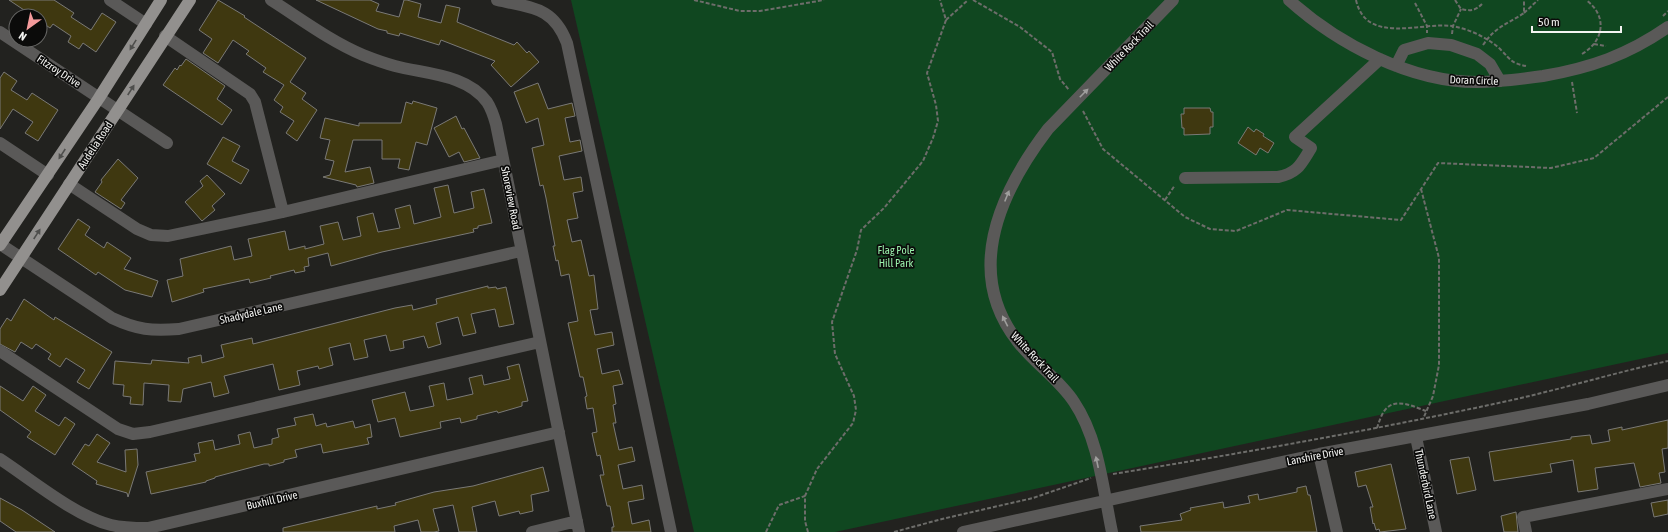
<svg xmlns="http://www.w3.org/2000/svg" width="1668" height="532" viewBox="0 0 1668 532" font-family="'Asap Condensed',sans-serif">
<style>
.green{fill:#104720}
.building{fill:#3f3810;stroke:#7a7976}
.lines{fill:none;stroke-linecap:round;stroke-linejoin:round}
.path{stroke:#6d6d6a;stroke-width:2;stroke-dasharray:4 2;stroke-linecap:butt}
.minor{stroke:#5a5958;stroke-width:12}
.major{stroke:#92908e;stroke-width:12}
.oneway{fill:#4e4e4c}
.oneway2{fill:#9f9e9d}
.labels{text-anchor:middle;stroke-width:3.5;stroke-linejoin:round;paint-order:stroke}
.street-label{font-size:11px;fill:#f3f3f1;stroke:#0b0b0a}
.park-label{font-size:11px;fill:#9af0ab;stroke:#0b0b0a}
</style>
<rect width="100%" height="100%" fill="#22221f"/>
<path class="green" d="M571,0H1668V353L835,532H694Z"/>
<path class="building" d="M9,0H54L74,13L71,17L91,30L102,13L116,22L96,52L83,43L79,49L68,42L71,36L53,24L50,28L40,21V16H33Z
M218,0L245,16L244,17L306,58L290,82L306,93L302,99L317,110L297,141L286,133L294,121L280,112L283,107L274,100L284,85L263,72L266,68L246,54L249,51L233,40L218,63L203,53L212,39L199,30Z
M316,0H370L379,4L376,11L399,17L404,0H407L421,4L418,17L441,23L446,5L460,8L457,22L514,45L517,42L527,53L529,51L539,62L511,87L491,65L495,61L441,40L439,45L400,33L399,36L387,33V31L378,29Z
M186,59L225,86L217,99L232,110L222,125L163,85L175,68L177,70L180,65L181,66Z
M4,72L17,81L11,90L27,100L32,93L58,110L38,141L25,133L33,122L13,109L0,129V78Z
M538,83L548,109L572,103L575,116L565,118L570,142L580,140L582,151L559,156L564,180L581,177L583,191L573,193L578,218L567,220L572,242L581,240L589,276L594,275L598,309L590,310L595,335L612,332L614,345L597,349L602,374L619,370L623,384L613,386L616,404L613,405L616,423H613L619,450L632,447L635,461L618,465L623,489L642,485L644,499L628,502L632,524L649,520L651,532H612V527H614L610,506H607L600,475H604L600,455L597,456L592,433L597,432L593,408L587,409L585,397L587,396L583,377H580L568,323L578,321L569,274L561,276L558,260L556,261L553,246H555L546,198L543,185L540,186L532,148L544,145L538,118L526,123L514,92Z
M413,101L437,108L427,145L416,142L409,170L398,168L400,159H382V140H353L345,172L370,167L374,183L357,187L356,185L323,177L330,175L334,161L325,159L330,140L320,138L325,118L359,126V123H401L406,102L412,104Z
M1184,108H1210L1211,112H1213V127H1210V134L1184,135V128H1182L1181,114H1184Z
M456,116L462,129L464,128L480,158L464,162L459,152L449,157L434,128Z
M1248,127L1254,132L1256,129L1264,134L1263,136L1274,143L1268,153L1260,148L1256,155L1238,143Z
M223,137L240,146L232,161L249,170L241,184L207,164Z
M118,159L138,178L121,200L125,203L121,209L95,192L102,182L101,180Z
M207,175L225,194L212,206L215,210L202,221L185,202L203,186L200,181Z
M448,185L454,213L474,208L471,192L484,189L492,223L478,226V228L473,229L474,232L382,252L331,266L328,253L308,258L309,266L304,267L305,271L295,273L294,270L270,276L271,278L250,283L249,279L203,289L204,292L172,302L167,280L183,276L180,259L231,246L234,260L252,256L248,239L285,231L289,250L305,246V249L324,244L320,226L338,222L343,240L361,236L357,217L373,213L378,232L400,228L395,209L410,205L414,224L441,217L434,188Z
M78,219L90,227L85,235L104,248L107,242L131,258L124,269L158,281L152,297L125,290L98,272L96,275L58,249Z
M488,286V288L496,287L497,289L506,287L514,324L499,327L495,309L471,314L476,333L463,336L458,317L436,323L441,344L428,348L424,336L403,341L404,348L390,351L386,335L364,340L368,357L354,360L350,343L329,348L333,365L319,369L318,366L297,371L300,385L279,390L273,364L224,376L229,393L214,397L211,382L183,389L181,402L168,401L169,385L144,383L143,405L130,404L131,397L123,396L124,385L113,384L115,361L151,364L152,360L189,363L188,358L201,355L202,363L224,357L221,345L252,338L253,344L395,308L412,305L413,310L437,304L436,299Z
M24,299L54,320L55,317L112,352L89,389L77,382L85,370L66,358L60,367L48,359L51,354L36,344L32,349L21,342L15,352L0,344V329L7,318L11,321Z
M519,364L528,401L522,402V406L498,413L497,411L477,416V419L461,423L460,418L440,422L441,428L400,437L395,418L378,422L372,400L405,392L410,411L434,406L429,386L444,383L447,400L473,394L469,378L482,375L484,385L510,379L507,367Z
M0,386L23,401L33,386L46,395L35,411L59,426L65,417L75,424L55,455L27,437L31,432L0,410Z
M313,414L316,426L326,423L327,427L353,421L355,428L370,424L372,437L367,438L369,444L323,453L321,444L295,450L297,457L284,460V462L269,466V464H264L215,477V478L206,481V482L151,494L146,472L196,461L194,454L200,453L198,443L213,440L215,450L240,444L238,435L250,432L254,448L272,444V439L279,437L277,429L296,425L294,418Z
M1668,420V448L1662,449L1665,472L1659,473L1661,483L1640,487L1634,463L1595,468L1598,489L1578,492L1573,460L1550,464L1552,472L1494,481L1489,452L1571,439V437L1590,435L1592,444L1610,441L1608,430L1622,427V430Z
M97,434L110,443L97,462L126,472L125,450L137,449L138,465L128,497L127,493L96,484L97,481L72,464L85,444L89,446Z
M1469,457L1476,490L1457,494L1450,460Z
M1391,464L1406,529L1380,532L1379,529L1376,530L1374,523L1373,524L1370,507H1373L1366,485L1358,487L1355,472Z
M543,467L549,491L531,495L533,511L520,514L519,511L499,516L495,501L472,507L477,532H459L453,505L433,509L439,531L434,532H421L418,520L394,526L395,532H283V528L377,506V509L396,505L395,503L434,492L473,486Z
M1306,486L1308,495H1310L1317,532H1141L1140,526L1182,520L1180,514L1191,510L1190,508L1223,502L1224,508L1250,503L1248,496L1258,494L1259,500L1297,492V488Z
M0,498L22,510L55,532H16L0,521Z
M1668,500V514L1654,517L1651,503Z
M1516,512L1518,532H1504L1501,516Z"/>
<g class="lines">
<path class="path" d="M694,0L740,11H760L824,0
M973,0L1020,27L1052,52L1060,79L1069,90
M1356,0C1366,45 1420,22 1452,26C1469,29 1489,38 1501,50C1511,60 1511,63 1526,66
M1455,0L1461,9C1470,11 1475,11 1482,4
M1415,3L1427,26V33
M1524,13L1538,0
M1663,16L1668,11
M946,20L968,0
M1452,34L1453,26L1461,9
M1594,44L1606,46
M1483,45C1496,26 1506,25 1524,13V0
M1582,54C1604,41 1608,16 1586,0
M1572,82L1577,113
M1083,111L1103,149L1185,217L1210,229L1236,231L1287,210L1401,220L1438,163L1551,168L1594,158L1668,97
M1421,189L1439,258V365L1433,396L1423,419
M1165,200L1175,185
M1377,428C1379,422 1382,412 1387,408C1397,398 1415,407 1426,411
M1113,474C1243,453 1374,430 1503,402C1559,390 1613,373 1668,361
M766,532L779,505L805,496
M808,532L805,521V496L817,469L853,423L856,410L854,396L835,354L832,322L857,250L861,230L884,208L923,161L933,138L938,121L936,105L927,73L946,20L940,0
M894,532L942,519L1033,498L1091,478"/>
<path class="minor" d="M110,0L146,24
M271,0C301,19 330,41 363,55C373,59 384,63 395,66C425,74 467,74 487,102C491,108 494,117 496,124L579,532
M497,0C531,8 553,6 567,43L671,532
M1289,0C1338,44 1410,82 1477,82C1499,82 1521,79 1543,76C1590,68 1628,55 1668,27
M0,32L167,143
M165,36L250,94L255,102L283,212L503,160
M1396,66L1404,50L1428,43L1451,45L1477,54L1490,64L1500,81
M0,143L48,175
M1185,178L1278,177C1298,173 1301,164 1311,148L1295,137L1380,59
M69,184L137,229L151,235L168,236L283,212
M0,244L112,318C138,330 151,331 179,329L521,251
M0,351L118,429L133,434L150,432L540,342
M1416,437L1436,532
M1319,454L1337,532
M0,459C32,480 75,516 111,525C123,528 135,528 148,528L559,432
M532,532L577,521
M963,532L1319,454L1588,404L1668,385
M1112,532C1103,489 1099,439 1074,402C1059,379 1035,364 1018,342C963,272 1000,192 1048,129L1173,0
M1526,532L1523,517L1668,489"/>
<path class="major" d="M0,245L99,98L161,0
M0,290L190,0"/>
</g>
<defs><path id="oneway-solid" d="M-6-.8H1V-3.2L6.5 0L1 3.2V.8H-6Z"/></defs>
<g class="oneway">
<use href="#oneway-solid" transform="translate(133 45) rotate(122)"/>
<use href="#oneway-solid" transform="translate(131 90) rotate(-57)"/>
<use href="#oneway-solid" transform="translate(62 154) rotate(123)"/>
<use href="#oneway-solid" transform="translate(37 234) rotate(-57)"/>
</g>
<g class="oneway2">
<use href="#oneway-solid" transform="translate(1084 93) rotate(-45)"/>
<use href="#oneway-solid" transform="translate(1007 196) rotate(-68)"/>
<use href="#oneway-solid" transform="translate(1005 321) rotate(-117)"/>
<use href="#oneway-solid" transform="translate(1097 462) rotate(-102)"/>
</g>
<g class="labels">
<g class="street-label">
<text transform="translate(1129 46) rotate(-46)" y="4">White Rock Trail</text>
<text transform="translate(59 71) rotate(33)" y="4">Fitzroy Drive</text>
<text transform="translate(1474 80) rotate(2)" y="4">Doran Circle</text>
<text transform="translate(95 145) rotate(-57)" y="4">Audelia Road</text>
<text transform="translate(511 198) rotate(79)" y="4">Shoreview Road</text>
<text transform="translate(251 313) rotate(-13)" y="4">Shadydale Lane</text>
<text transform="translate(1035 357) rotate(47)" y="4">White Rock Trail</text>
<text transform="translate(1315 456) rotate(-11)" y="4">Lanshire Drive</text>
<text transform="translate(1426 484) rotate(78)" y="4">Thunderbird Lane</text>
<text transform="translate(272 500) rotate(-13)" y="4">Buxhill Drive</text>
</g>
<g class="park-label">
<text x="896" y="254">Flag Pole<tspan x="896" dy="13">Hill Park</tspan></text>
</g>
</g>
<g transform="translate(28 28) rotate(213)"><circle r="19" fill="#0b0b0a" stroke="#686866"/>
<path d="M0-3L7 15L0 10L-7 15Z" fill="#f59b9c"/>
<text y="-6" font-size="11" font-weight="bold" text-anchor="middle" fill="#f3f3f1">N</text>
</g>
<path d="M1532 26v6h89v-6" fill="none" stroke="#f3f3f1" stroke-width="2"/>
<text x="1538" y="26" font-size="12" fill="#f3f3f1" stroke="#0b0b0a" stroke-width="3" paint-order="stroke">50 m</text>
</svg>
